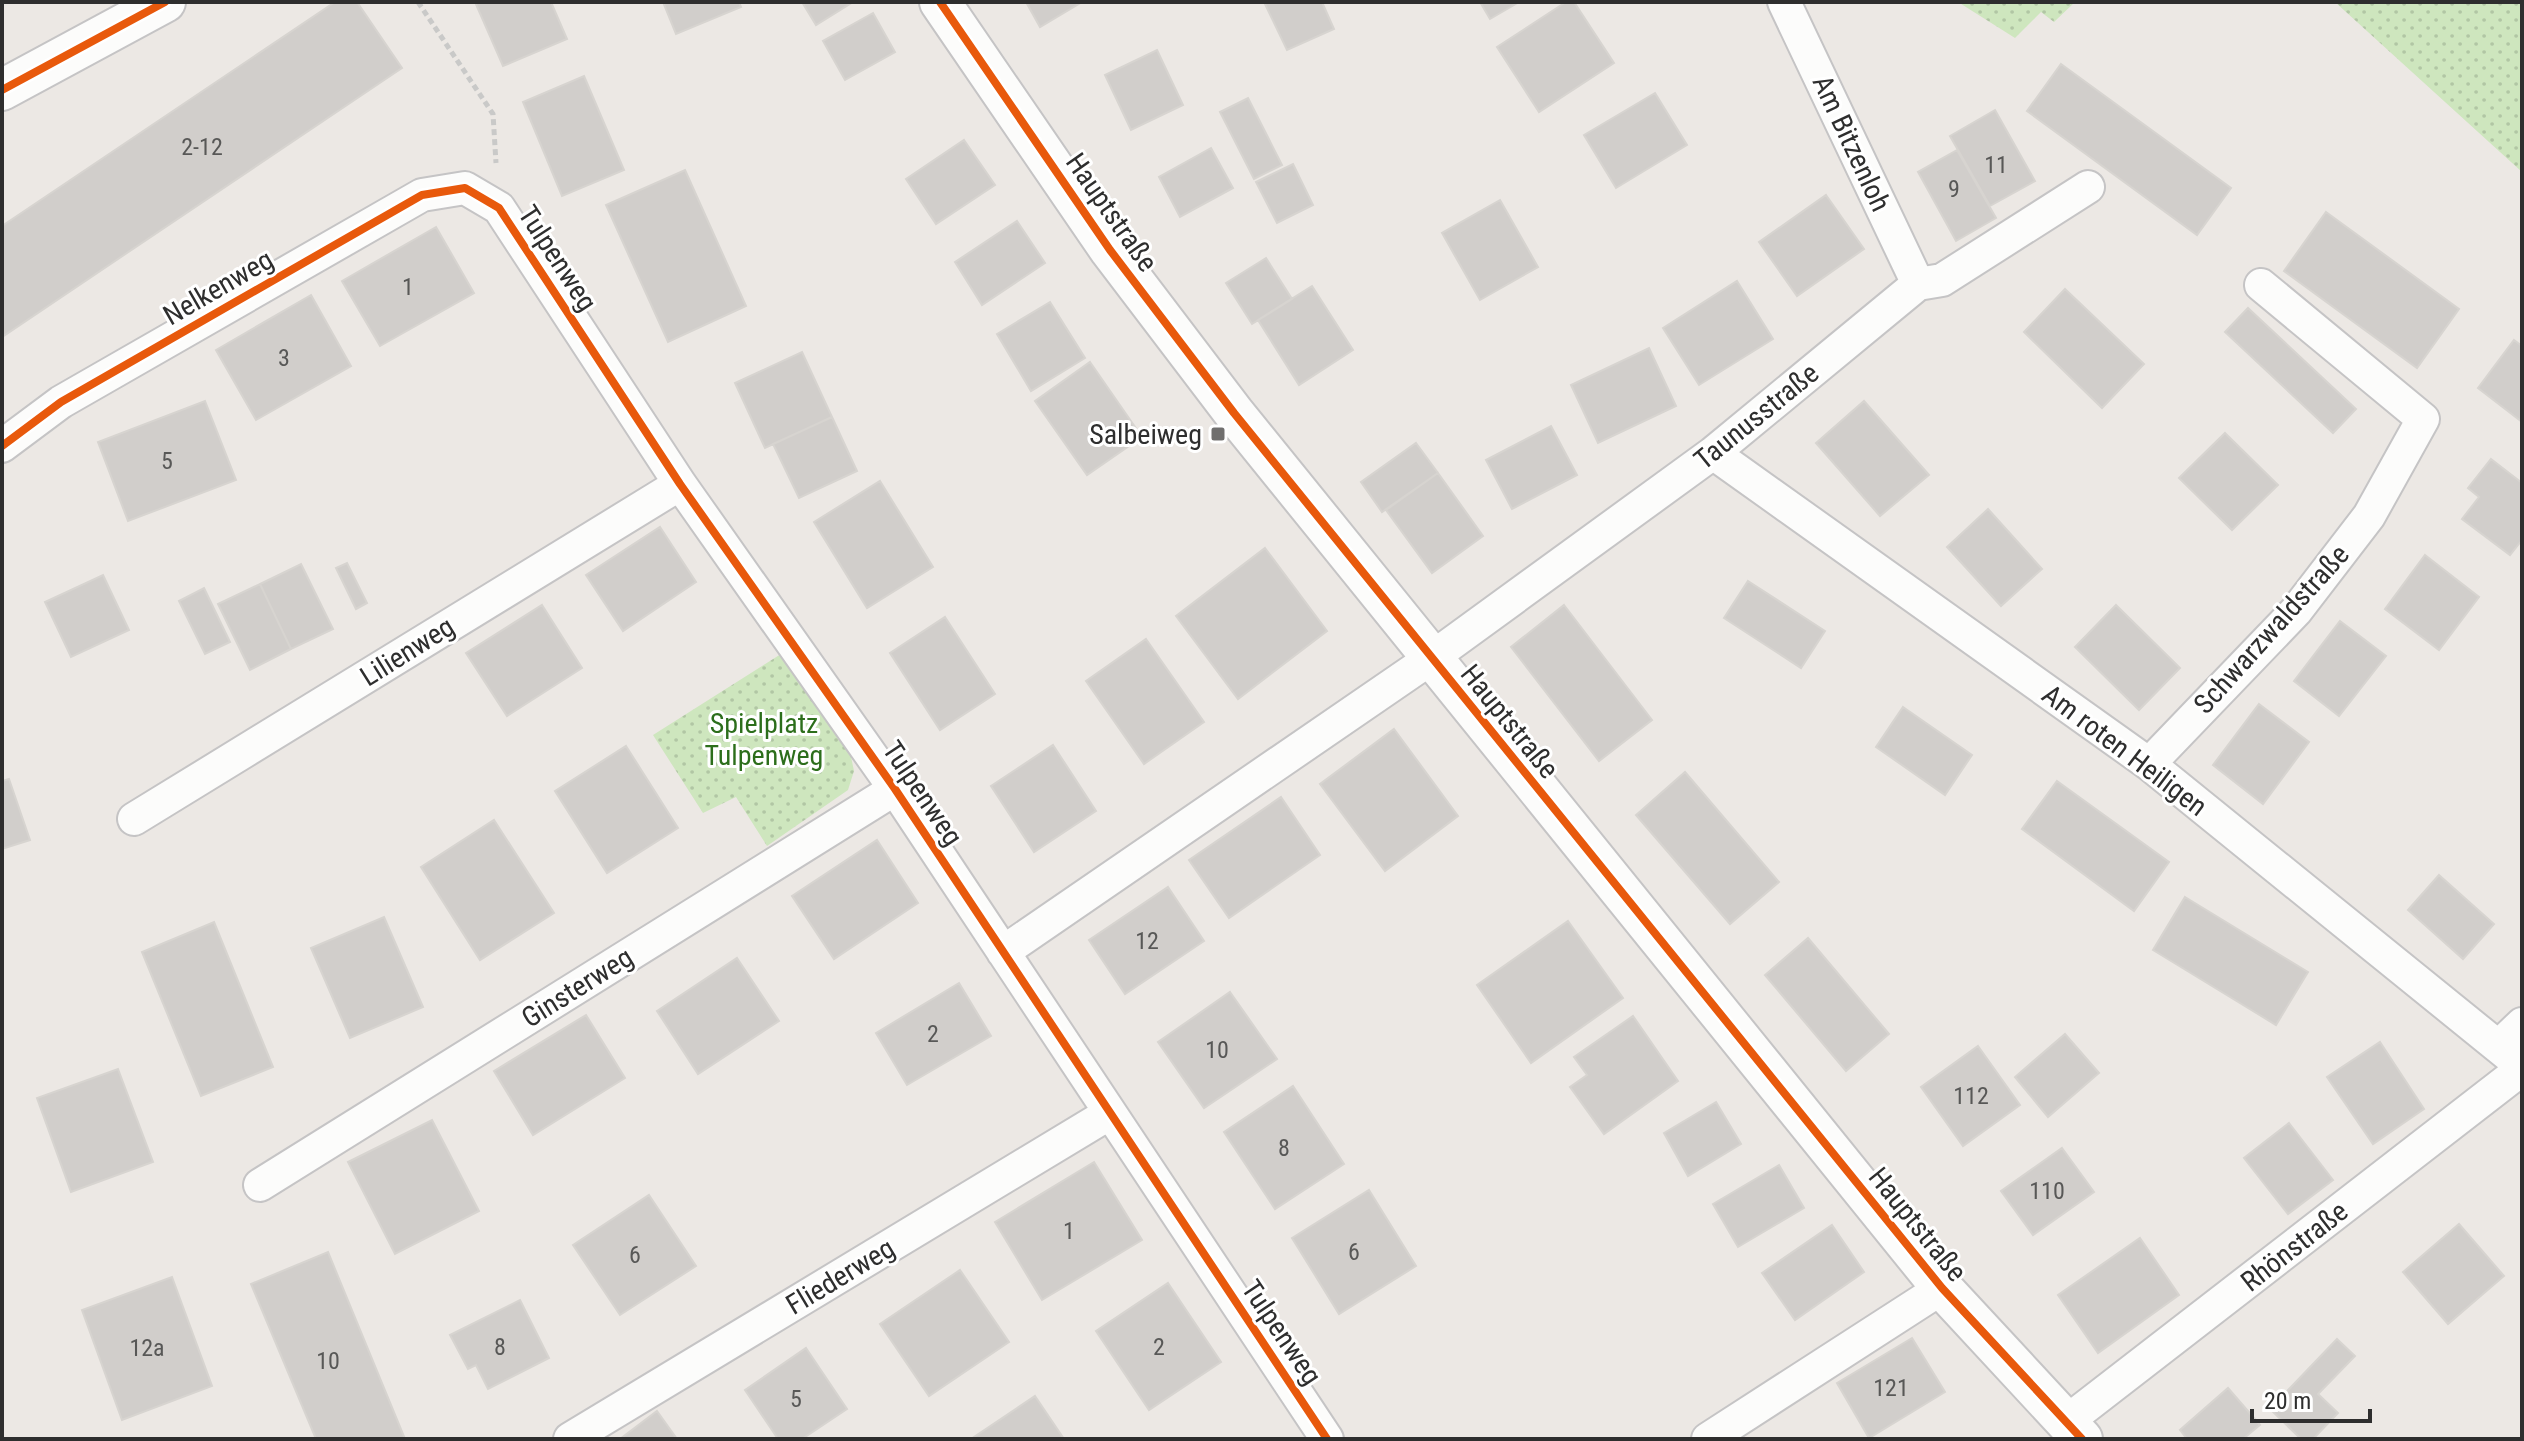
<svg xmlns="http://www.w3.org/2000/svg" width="2524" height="1441" viewBox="0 0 2524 1441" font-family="'Roboto Condensed',sans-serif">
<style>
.grass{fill:url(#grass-dots)}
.building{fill:#d1cecb;stroke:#d7d4d0;stroke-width:2}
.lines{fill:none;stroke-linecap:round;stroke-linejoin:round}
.minor-casing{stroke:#c5c4c5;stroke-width:36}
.tertiary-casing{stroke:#c5c4c5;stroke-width:44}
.path{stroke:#c9c9c8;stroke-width:5;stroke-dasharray:6 4;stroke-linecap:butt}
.minor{stroke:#fcfcfb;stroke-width:32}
.tertiary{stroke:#fcfcfb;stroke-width:40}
.cycleway-casing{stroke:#fff;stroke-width:13}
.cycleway{stroke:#e8590c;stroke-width:8}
.poi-dot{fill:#706f6e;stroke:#fff;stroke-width:3}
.labels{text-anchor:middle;stroke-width:6;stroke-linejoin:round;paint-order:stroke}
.number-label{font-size:24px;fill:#585857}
.street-label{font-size:28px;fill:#2e2e2e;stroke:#fff}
.poi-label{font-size:28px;fill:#2e2e2e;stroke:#fff;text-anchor:end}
.park-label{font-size:28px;fill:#2c6e1b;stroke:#fff}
</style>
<defs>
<pattern id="grass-dots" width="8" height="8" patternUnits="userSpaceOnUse" patternTransform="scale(2)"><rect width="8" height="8" fill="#cee6be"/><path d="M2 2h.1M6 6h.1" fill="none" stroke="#b1c6a4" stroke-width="1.8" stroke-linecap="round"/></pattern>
</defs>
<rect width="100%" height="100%" fill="#ece8e4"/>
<path class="grass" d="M1958,2H2075L2054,22L2041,12L2015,38Z
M2335,2H2522V172Z
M781,654L850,752L854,771L848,790L767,846L736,797L703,813L653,735Z"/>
<path class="building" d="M335,2H357L402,68L2,337V226Z
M475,2H551L567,39L503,66Z
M663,2H739L741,7L676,34Z
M802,2H853L816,25Z
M1026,2H1082L1040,27Z
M1264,2H1322L1334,29L1287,50Z
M1480,2H1519L1490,19Z
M1566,2H1574L1614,63L1539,112L1497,47Z
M873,13L895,52L845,80L823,41Z
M1157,50L1183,105L1131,130L1105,75Z
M2061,64L2231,188L2197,235L2027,111Z
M584,76L624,170L562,196L523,102Z
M1655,93L1687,145L1616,188L1584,135Z
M1248,98L1282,165L1254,179L1220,112Z
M1995,110L2035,181L1990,206L1950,136Z
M964,140L995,185L936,224L906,179Z
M1211,148L1233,188L1180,217L1159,177Z
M1957,150L1996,218L1956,241L1918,172Z
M1293,164L1313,205L1277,223L1256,182Z
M685,170L746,306L668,342L606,205Z
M1826,195L1864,249L1797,296L1759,242Z
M1500,200L1538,267L1480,300L1442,233Z
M2326,212L2459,309L2417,368L2284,271Z
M1017,221L1045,263L982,305L955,262Z
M436,227L474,293L380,346L342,281Z
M1266,258L1292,299L1252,324L1226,283Z
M1737,281L1773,339L1699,385L1663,328Z
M1312,286L1353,350L1299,385L1258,320Z
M2065,289L2144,364L2102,408L2024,332Z
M311,295L351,366L256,420L216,350Z
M1050,302L1085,358L1031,391L997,334Z
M2248,308L2356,409L2333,433L2225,332Z
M2514,340L2522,346V422L2478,388Z
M1649,348L1676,406L1598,443L1571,385Z
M802,352L832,417L765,448L735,383Z
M1090,362L1142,437L1087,475L1035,401Z
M205,401L236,480L128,521L98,442Z
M1864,401L1929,475L1880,516L1816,443Z
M832,417L857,471L799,498L773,444Z
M1551,426L1577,475L1512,509L1486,460Z
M2225,433L2278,485L2232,530L2179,478Z
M1416,443L1438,473L1382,512L1361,482Z
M2491,459L2522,483V540L2510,555L2462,519L2479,497L2468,488Z
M1438,473L1483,536L1432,573L1386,510Z
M880,481L933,567L867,608L814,522Z
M1988,509L2042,569L2001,606L1947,547Z
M660,527L696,582L623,631L586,575Z
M1265,548L1327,631L1238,699L1176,616Z
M2425,555L2479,597L2439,650L2385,609Z
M347,563L367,603L356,609L336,568Z
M301,564L333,629L291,649L260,584Z
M103,575L129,630L71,657L45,602Z
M1748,581L1825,631L1801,668L1724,618Z
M260,584L291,649L250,670L218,604Z
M204,588L230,642L205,654L179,601Z
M542,605L582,668L507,716L466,653Z
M1564,605L1652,720L1599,761L1511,647Z
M2116,605L2180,668L2139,710L2075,647Z
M945,617L995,694L940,730L890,653Z
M2340,621L2386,656L2339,716L2294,681Z
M1146,639L1204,722L1144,764L1086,681Z
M2259,704L2309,742L2263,804L2213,765Z
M1903,707L1972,755L1945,795L1876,747Z
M1394,729L1458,816L1385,871L1320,784Z
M1053,745L1096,811L1034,852L991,786Z
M626,746L678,828L607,873L555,791Z
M1685,772L1779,882L1730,924L1636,815Z
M9,779L30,840L2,849V781Z
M2057,781L2169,862L2134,911L2022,829Z
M1281,797L1320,855L1229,918L1189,860Z
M494,820L554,913L480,960L421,867Z
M877,840L918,903L834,959L792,896Z
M2439,875L2494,924L2463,959L2408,910Z
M1168,887L1204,941L1125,994L1089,940Z
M2185,897L2308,972L2276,1025L2153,950Z
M384,917L423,1007L350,1038L311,948Z
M1568,921L1623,998L1531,1063L1477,985Z
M214,922L273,1067L201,1096L142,952Z
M1808,938L1889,1034L1846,1071L1765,975Z
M737,958L779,1021L698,1074L657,1011Z
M959,983L991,1036L907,1085L876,1033Z
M1230,992L1277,1059L1204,1108L1158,1042Z
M586,1015L625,1078L533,1135L494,1071Z
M1633,1016L1678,1081L1604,1134L1570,1087L1587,1075L1574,1057Z
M2065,1034L2099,1073L2048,1117L2015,1077Z
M2380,1042L2424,1109L2373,1144L2327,1077Z
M1978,1046L2020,1105L1963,1146L1921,1087Z
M118,1069L153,1162L71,1192L37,1098Z
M1293,1086L1344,1164L1275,1209L1224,1132Z
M1716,1102L1741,1144L1688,1176L1664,1133Z
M432,1120L479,1211L395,1254L348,1162Z
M2289,1123L2333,1180L2288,1214L2244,1158Z
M2062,1148L2094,1192L2033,1235L2001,1191Z
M1094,1162L1142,1240L1042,1300L995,1222Z
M1779,1165L1804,1208L1738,1247L1713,1204Z
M1369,1190L1416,1266L1339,1314L1292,1238Z
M649,1195L696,1266L620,1315L573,1245Z
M2459,1224L2504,1276L2448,1324L2403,1272Z
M1832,1225L1864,1272L1795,1320L1762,1273Z
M2140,1238L2179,1295L2098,1353L2058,1295Z
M328,1252L405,1439H316L251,1284Z
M960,1270L1009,1342L929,1396L880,1324Z
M172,1277L212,1386L122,1420L82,1310Z
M1168,1283L1221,1362L1149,1410L1096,1331Z
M520,1300L549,1358L488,1389L476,1365L468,1369L450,1335Z
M1912,1338L1945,1392L1869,1438L1837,1383Z
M2337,1339L2355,1356L2318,1394L2338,1413L2313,1439H2301L2270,1409Z
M806,1348L847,1409L802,1439H778L745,1390Z
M2228,1388L2260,1425L2243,1439H2187L2180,1430Z
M1035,1396L1064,1439H971Z
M657,1411L677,1439H620Z"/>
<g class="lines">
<defs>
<path id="minor" d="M1784,2L1918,284
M2,446L61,402L422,195L465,188L499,208L680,484L895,789L1327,1439
M1713,453L2149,764L2522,1066
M2149,764L2296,611L2369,516L2423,419L2261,285
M134,819L680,484
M1003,952L1430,659L1713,453L1918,284L1942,280L2088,187
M2499,1046L2522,1024
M260,1185L895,789
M2066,1422L2522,1069
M570,1439L1110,1113
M1708,1439L1942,1288"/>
<path id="tertiary" d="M940,2L1110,250L1234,413L1942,1288L2082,1439
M2,90L165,2"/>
</defs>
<use href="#minor" class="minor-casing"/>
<use href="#tertiary" class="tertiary-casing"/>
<path class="path" d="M418,2L493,114L496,163"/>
<use href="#minor" class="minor"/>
<use href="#tertiary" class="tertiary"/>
<defs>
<path id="cycleway" d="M940,2L1110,250L1234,413L1942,1288L2082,1439
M2,90L165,2
M2,446L61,402L422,195L465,188L499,208L680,484L895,789L1327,1439"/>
</defs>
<use href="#cycleway" class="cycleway-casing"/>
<use href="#cycleway" class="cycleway"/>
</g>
<rect class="poi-dot" x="1210" y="426" width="16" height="16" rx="4"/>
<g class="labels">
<g class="number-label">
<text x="202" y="155">2-12</text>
<text x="1996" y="173">11</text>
<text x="1954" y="197">9</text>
<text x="408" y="295">1</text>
<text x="284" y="366">3</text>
<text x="167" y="469">5</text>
<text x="1147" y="949">12</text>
<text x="933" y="1042">2</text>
<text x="1217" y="1058">10</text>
<text x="1971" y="1104">112</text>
<text x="1284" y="1156">8</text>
<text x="2047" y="1199">110</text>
<text x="1069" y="1239">1</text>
<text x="1354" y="1260">6</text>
<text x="635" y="1263">6</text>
<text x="500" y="1355">8</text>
<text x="1159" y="1355">2</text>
<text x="147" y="1356">12a</text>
<text x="328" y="1369">10</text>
<text x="1891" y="1396">121</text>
<text x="796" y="1407">5</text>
</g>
<g class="street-label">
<text transform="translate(1852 143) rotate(65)" y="10">Am Bitzenloh</text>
<text transform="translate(1112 212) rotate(55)" y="10">Hauptstraße</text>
<text transform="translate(558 258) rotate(57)" y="10">Tulpenweg</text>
<text transform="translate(218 287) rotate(-30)" y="10">Nelkenweg</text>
<text transform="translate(1756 416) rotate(-39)" y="10">Taunusstraße</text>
<text transform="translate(2271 629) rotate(-48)" y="10">Schwarzwaldstraße</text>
<text transform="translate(407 651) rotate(-32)" y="10">Lilienweg</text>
<text transform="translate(1510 721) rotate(51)" y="10">Hauptstraße</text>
<text transform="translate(2125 750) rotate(37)" y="10">Am roten Heiligen</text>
<text transform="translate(923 793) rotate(56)" y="10">Tulpenweg</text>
<text transform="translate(577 987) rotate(-32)" y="10">Ginsterweg</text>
<text transform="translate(1918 1224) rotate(51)" y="10">Hauptstraße</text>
<text transform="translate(2294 1246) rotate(-38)" y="10">Rhönstraße</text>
<text transform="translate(840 1276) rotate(-31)" y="10">Fliederweg</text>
<text transform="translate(1282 1332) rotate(56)" y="10">Tulpenweg</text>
</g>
<g class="poi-label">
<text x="1202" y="444">Salbeiweg</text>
</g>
<g class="park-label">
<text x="764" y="733">Spielplatz<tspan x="764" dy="32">Tulpenweg</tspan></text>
</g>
</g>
<rect width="2524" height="1441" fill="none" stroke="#2e2e2e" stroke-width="8"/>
<path d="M2252 1409v12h118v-12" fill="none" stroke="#2e2e2e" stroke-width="4"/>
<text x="2264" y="1409" font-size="24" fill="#2e2e2e" stroke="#ffffff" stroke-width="6" paint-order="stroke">20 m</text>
</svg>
